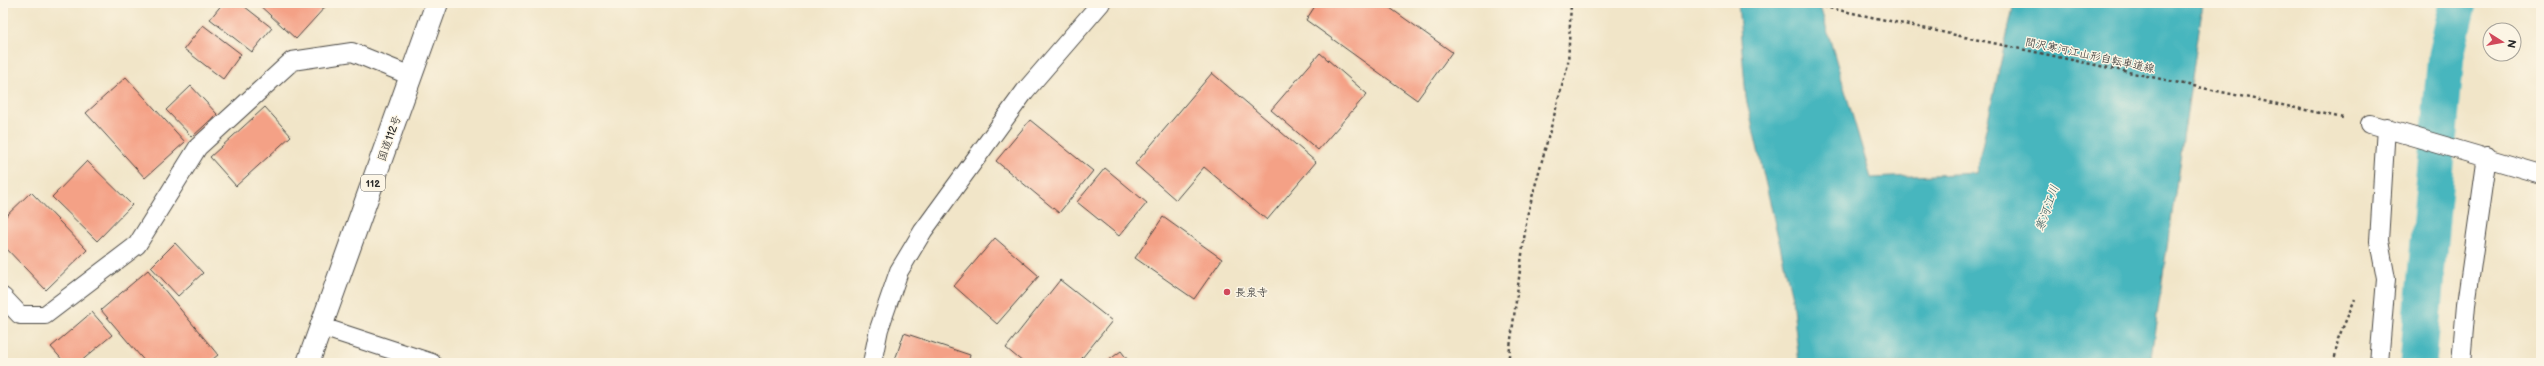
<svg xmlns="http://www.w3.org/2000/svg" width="2544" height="366" viewBox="0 0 2544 366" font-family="'Balsamiq Sans','Klee One',sans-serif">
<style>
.water{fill:#47b6be;stroke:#397074}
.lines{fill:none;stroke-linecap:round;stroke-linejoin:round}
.canal{stroke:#47b6be;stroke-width:37}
.building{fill:#f4a186}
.lane-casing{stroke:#494743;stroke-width:20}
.highway-casing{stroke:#494743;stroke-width:24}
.path{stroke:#494743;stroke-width:2.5;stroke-dasharray:3 3;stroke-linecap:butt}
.lane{stroke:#fff;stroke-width:18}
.highway{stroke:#fff;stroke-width:22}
.poi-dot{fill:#d1495b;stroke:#fcf5e5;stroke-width:1.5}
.labels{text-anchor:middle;stroke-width:3;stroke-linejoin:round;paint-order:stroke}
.shield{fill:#fcf5e5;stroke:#6a6863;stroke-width:1}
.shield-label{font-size:10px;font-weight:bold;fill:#2b2b2b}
.street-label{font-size:11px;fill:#2b2b2b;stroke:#fcf5e5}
.poi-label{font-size:11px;fill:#2b2b2b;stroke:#fcf5e5;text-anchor:start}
.water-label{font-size:12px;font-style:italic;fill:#355c5e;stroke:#fcf5e5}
</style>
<rect width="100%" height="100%" fill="#fcf5e5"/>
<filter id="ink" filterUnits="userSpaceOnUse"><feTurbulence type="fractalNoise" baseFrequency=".025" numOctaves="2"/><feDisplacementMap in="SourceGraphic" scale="8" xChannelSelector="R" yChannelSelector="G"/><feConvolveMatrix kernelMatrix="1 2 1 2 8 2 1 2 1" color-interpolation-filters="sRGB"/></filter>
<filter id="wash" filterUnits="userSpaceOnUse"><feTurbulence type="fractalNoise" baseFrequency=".012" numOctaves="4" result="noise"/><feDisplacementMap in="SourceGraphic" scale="16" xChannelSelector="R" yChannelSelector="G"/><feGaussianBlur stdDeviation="0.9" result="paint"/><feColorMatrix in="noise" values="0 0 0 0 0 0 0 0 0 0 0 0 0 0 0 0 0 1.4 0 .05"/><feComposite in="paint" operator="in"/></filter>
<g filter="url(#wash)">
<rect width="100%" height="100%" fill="#f1e5c8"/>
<path class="water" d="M1738,3H1819L1871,178L1976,173L2014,3H2203L2150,363H1799L1792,298L1746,98Z"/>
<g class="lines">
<path class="canal" d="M2418,363L2446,55L2458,3"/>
</g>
<g id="blocks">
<path class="building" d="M223,3H240L272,28L252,52L210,19Z
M257,3H323L326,6L296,39Z
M1317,3H1383L1452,52L1417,100L1306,20Z
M203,25L241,54L223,79L184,49Z
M1320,53L1367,94L1318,150L1271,110Z
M1212,73L1316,162L1267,220L1204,167L1176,200L1135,164Z
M126,77L185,142L145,178L86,113Z
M191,86L217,114L192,137L166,110Z
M265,107L291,136L236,186L210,157Z
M1030,120L1093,171L1059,213L996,161Z
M87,161L132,205L97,241L52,197Z
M1105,168L1147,203L1119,236L1077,202Z
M31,192L87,250L46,290L3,245V219Z
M1163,217L1222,259L1194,299L1135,258Z
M995,238L1039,276L997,324L954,286Z
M175,243L203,273L178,296L151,267Z
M148,270L218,355L208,363H146L101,310Z
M1060,280L1112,321L1078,363H1024L1006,348Z
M92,312L112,335L79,363H65L51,347Z
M904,333L970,355L968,363H894Z
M1121,351L1130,363H1105Z"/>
</g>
</g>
<g filter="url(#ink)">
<use href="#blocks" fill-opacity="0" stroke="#494743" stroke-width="1"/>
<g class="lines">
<defs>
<path id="lane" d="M2370,124L2541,174
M3,297L20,315H45L137,245L198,147L292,61L352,52L411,76
M322,327L432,363
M872,363L879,329L899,271L923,231L1025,91L1101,3
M2379,363L2386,279L2379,241L2386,127
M2461,363L2466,305L2487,156"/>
<path id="highway" d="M308,363L437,3"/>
</defs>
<use href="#lane" class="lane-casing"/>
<use href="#highway" class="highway-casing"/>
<path class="path" d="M1806,3L2343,118
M1508,363L1527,216L1568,64L1571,3
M2334,363L2338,339L2355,299"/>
<use href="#lane" class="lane"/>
<use href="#highway" class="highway"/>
</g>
</g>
<circle class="poi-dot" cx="1227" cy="292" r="4"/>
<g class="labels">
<rect class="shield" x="361" y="175" width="24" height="16" rx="3"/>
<g class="shield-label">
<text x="373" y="187">112</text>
</g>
<g class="street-label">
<text transform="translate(2090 55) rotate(12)" y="4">間沢寒河江山形自転車道線</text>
<text transform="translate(389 138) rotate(-70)" y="4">国道112号</text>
</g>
<g class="poi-label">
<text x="1235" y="296">長泉寺</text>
</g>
<g class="water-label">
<text transform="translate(2047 208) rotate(-70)" y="4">寒河江川</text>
</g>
</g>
<rect width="2544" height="366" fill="none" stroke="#fcf5e5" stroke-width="16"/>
<g transform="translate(2502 42) rotate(101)"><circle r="19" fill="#fcf5e5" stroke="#a8a49b"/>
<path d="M0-3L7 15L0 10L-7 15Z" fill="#d1495b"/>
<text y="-6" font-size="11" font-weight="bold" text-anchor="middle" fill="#2b2b2b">N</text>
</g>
</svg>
